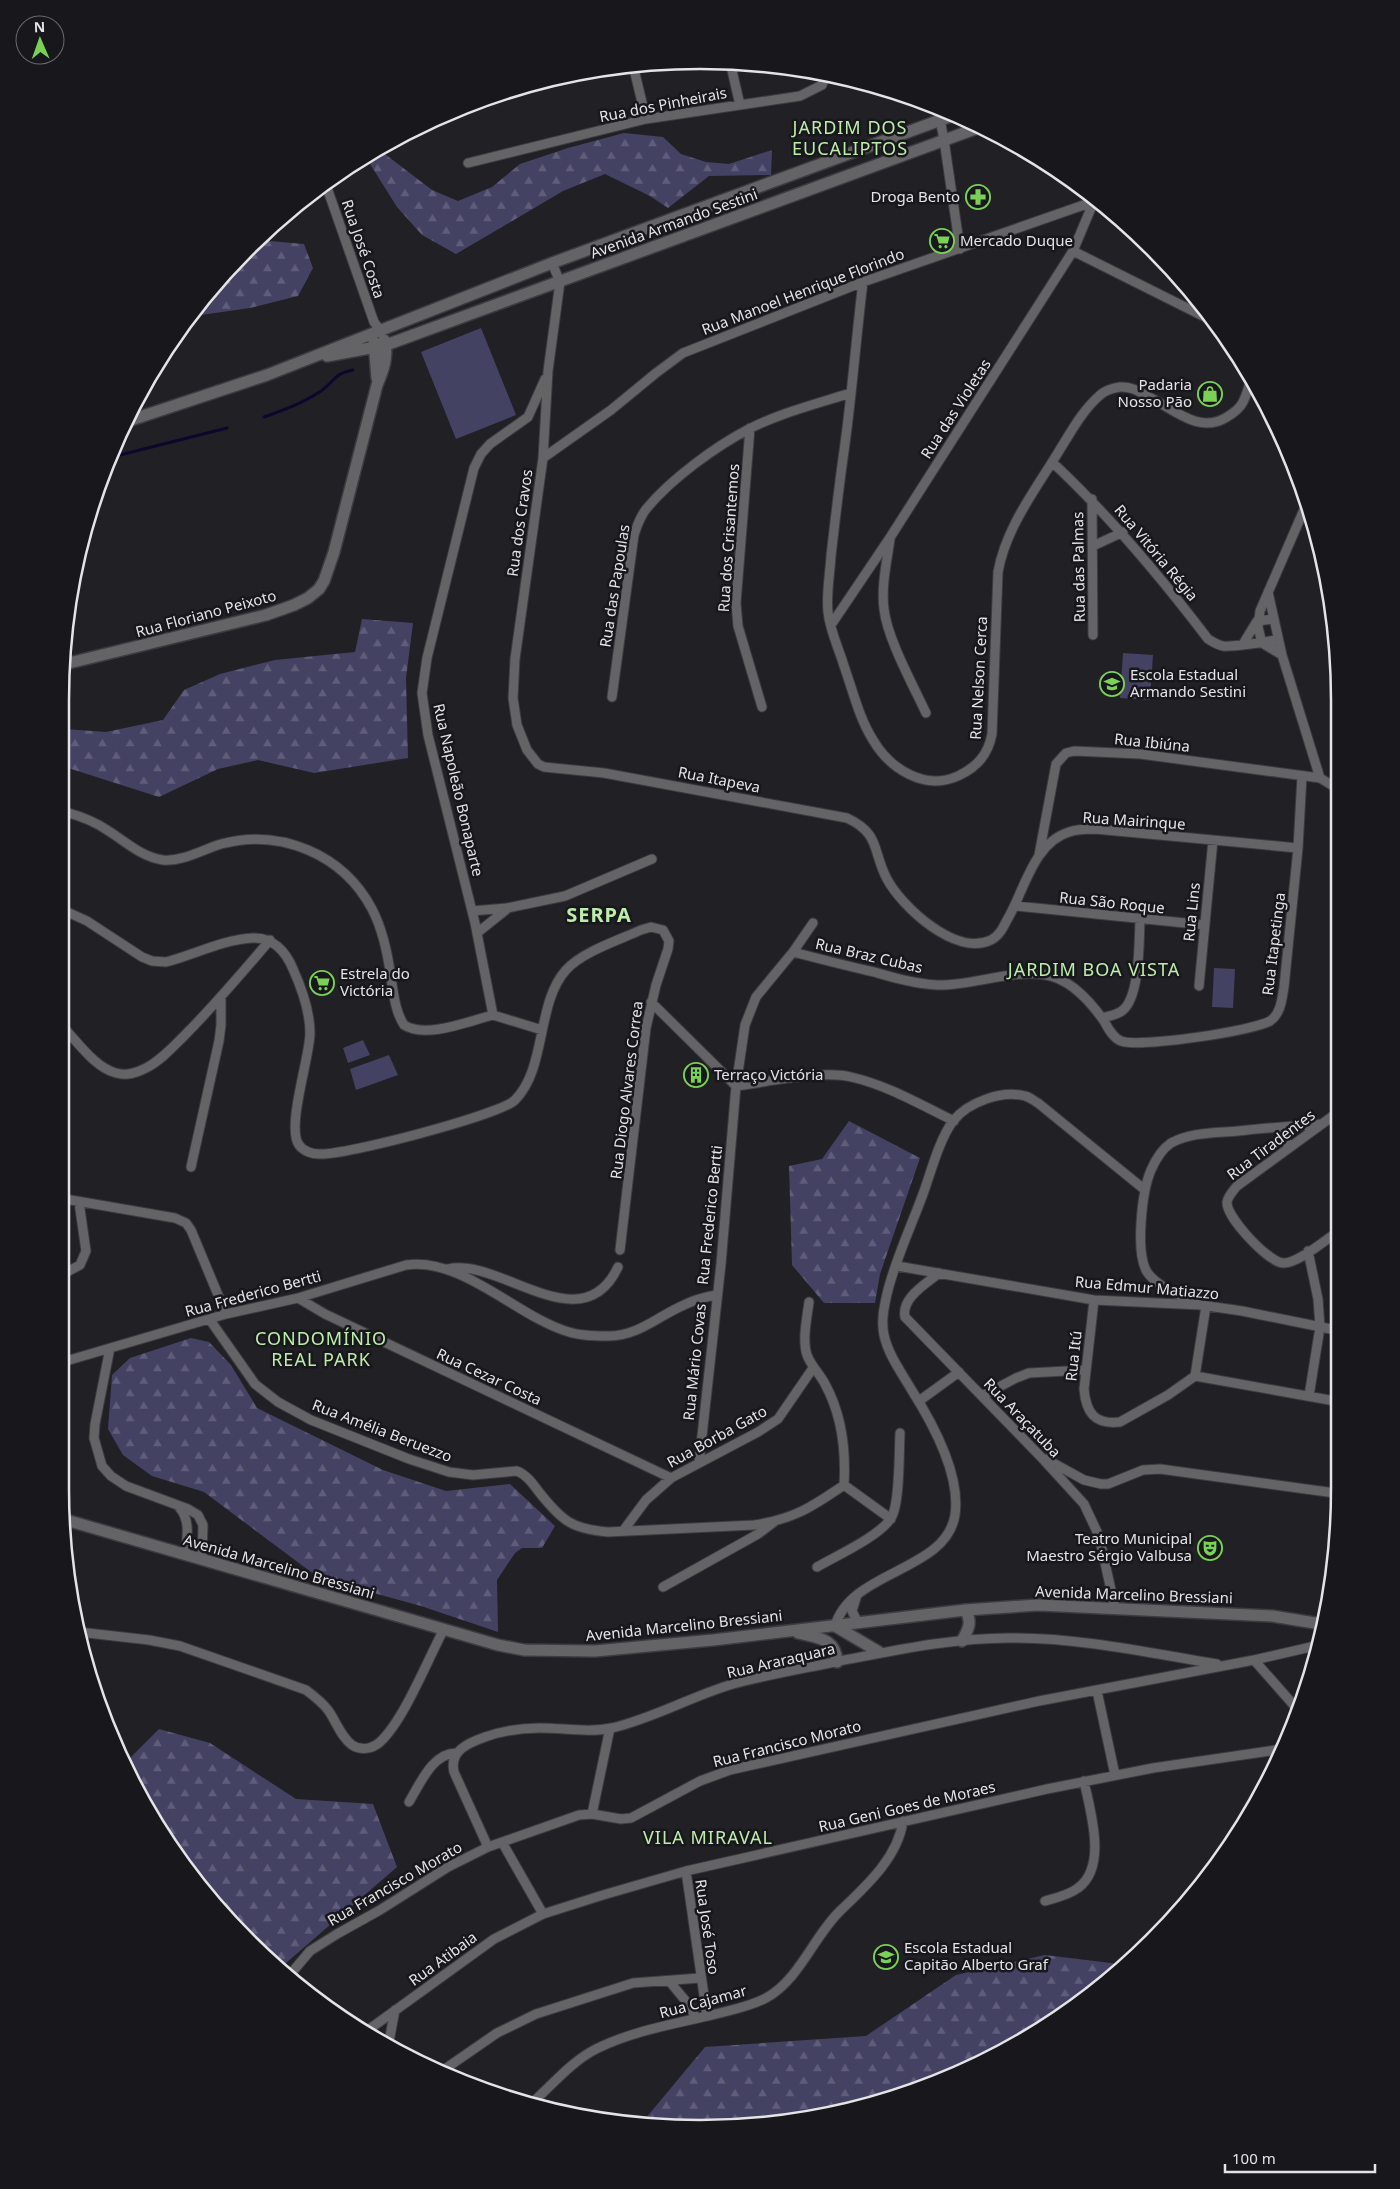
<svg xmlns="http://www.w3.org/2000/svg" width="1400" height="2189" viewBox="0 0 1400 2189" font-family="'Noto Sans',sans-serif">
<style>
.forest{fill:url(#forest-firs)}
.pitch{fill:#444263}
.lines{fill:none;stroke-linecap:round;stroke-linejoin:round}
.stream{stroke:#0f062c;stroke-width:3}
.minor-casing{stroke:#3c3b40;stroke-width:11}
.tertiary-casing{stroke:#3c3b40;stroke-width:14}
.minor{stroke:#646466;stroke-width:9}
.tertiary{stroke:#646466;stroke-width:11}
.labels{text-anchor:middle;stroke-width:5;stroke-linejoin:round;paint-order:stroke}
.street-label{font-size:15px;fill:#e4e4e7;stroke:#17171c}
.poi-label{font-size:15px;fill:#e4e4e7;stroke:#17171c;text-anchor:start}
.quarter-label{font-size:18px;letter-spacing:1px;fill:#bdecab;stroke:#17171c}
.district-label{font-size:20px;font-weight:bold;letter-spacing:1px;fill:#bdecab;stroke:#17171c}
.rim{fill:none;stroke:#e4e4e7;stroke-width:2.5}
</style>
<defs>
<pattern id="forest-firs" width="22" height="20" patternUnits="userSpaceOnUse" patternTransform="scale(1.25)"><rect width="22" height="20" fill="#444263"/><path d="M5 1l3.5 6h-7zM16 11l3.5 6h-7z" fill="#5f5d79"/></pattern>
</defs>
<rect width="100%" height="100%" fill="#212025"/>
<path class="forest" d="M624,133L663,137L681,154L706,162L729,164L772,150L771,175L709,176L668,208L650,196L605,174L563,191L456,254L422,235L397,207L365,156L377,148L432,190L458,201L492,187L520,164L568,148Z
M258,240L304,244L313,268L298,296L250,308L201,315L186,321L192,310Z
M362,619L413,623L406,678L408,758L314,773L258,760L218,769L159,797L65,767V729L106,732L163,720L184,690L220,674L275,660L355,652Z
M849,1121L920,1158L880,1274L875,1303H824L792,1265L789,1166L822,1159Z
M191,1338L209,1342L231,1365L257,1408L383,1470L446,1491L510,1484L555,1526L542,1548H522L515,1553L497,1580L498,1632L421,1606L319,1578L204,1492L152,1476L123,1455L108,1429L112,1375L130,1358Z
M159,1729L210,1743L296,1799L373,1804L397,1867L279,1969L247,1941L168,1845L127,1761Z
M1045,1955L1127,1965L1055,2021L983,2063L866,2107L783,2124L658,2128L641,2124L705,2047L866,2036L956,1975Z"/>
<path class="pitch" d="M481,328L516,415L456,439L421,352Z
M1123,653L1153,655L1150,700L1120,698Z
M1214,968L1235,969L1233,1008L1212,1007Z
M363,1040L370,1055L348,1063L343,1048Z
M389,1055L398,1075L356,1090L350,1069Z"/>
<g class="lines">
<path class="stream" d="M264,417C284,410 303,403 321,391C335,381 333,374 353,370
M108,458L227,428"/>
<defs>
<path id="minor" d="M730,62L740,105
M633,65L646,119
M938,109L944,140L960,249
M468,163L646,119L800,96L822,85L826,75
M326,185L374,322L380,330
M1073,251L1211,320
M552,263L560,282L548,371L543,458L515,659L513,698L517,725L527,750L538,764L544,767L604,773L847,818C881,834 872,851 887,879C902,907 956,957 991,940C999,936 1003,928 1007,920C1024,892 1033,843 1069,832C1077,829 1087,829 1095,829L1298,848
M863,282C856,338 852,395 844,451C839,486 835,521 831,556C830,574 826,594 828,612C830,631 839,649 844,666C853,691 859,718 873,740C890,769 925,791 958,776C977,767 988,755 992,734L998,572C1006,527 1036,489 1059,451C1071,432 1082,411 1099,396C1104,391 1113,388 1120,387C1132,386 1141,393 1151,398C1176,411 1200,434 1227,417C1232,414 1240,408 1243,402C1247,394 1249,385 1252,377
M750,428L736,603L738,626L762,707
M543,458L611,410L656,373L683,353L863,282L1098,200
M1052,462C1111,517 1160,576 1208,639C1213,642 1217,645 1223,646C1231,647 1270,642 1278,639
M1092,499L1093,635
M890,539C887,561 881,586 884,609C887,638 913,685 926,713
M1093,546L1123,532
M1268,592L1282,655L1320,778
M831,625L891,536L1073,251L1094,201
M1243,644L1257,621L1273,619
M1282,655L1262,643L1258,627L1260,611L1306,505
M612,697L634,535C637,526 640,516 647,508C671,479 716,446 749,429C780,413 817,404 850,393
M65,812C80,816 94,821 107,830C125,841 141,857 163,860C182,862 204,849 221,844C280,828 343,854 372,909C383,930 388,955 391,978C394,995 395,1011 404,1025C426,1039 469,1021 493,1015
M1039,855L1056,764L1066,753L1074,751L1140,754L1320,778L1338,789
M1016,906L1205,925
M65,911L87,921L142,957L152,961L166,962C193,955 225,939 253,938C273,937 286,952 293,969C302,989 310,1011 310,1033C310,1057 286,1127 299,1145C303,1151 312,1154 319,1154C343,1156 500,1115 515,1100C547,1068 536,1003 566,970C582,952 619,940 641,930L651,927L663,930L669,941L668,949L656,985L646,1028L620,1250
M472,911L507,908L565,896L652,859
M477,933L507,909
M793,952C820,959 847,966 874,972C895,978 915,984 937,985C974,986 1009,969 1046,975C1071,979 1090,1001 1104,1021C1108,1028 1113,1038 1121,1041C1138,1048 1253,1031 1270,1021C1281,1014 1282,998 1284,987L1298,848L1302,776
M1199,986L1213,840
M651,1002L736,1086
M1102,1018C1109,1016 1118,1015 1123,1010C1140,996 1139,941 1140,920
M65,1029C79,1044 96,1068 116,1073C127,1076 136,1073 146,1068C160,1061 172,1048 183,1037C214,1006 242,973 270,940
M542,1030L493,1015L475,923L428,735L422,693L427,658L474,468L481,454L490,444L528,417L545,379
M736,1086C767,1082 822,1070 851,1077C887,1085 921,1105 954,1121
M1282,1127L1289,1148
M191,1167L219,1041L221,1025V997
M65,1199L175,1218L186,1223L191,1230L226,1314
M1336,1233C1324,1241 1297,1264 1283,1263C1268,1262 1226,1217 1227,1202C1228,1196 1233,1191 1237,1186L1337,1113
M1308,1251L1318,1299L1320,1327L1309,1396
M897,1266L1094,1300L1201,1305L1242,1311L1336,1330
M448,1269C500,1257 582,1344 618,1267
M65,1273L80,1265L86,1251L79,1202
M939,1273C926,1284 901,1298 905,1317L1041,1457L1084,1504L1099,1536L1115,1608
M298,1298L325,1314L671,1478
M1094,1300L1084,1389C1086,1412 1094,1425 1120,1422L1168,1395L1195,1376
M1198,1304C1182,1296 1157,1287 1147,1272C1135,1252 1142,1191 1151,1170C1155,1161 1162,1149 1171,1143C1191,1132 1217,1133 1238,1131C1266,1128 1294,1126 1322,1124
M210,1320L255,1384L278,1402L311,1420L409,1459L449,1472L473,1475L517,1471C527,1475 533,1484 539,1492C562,1521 572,1529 608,1532L754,1525C794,1519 812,1507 844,1485C846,1451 842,1415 825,1384C820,1374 811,1366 807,1355C802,1340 807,1318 809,1302
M110,1348L95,1424L94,1438L102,1466L111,1476L126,1486L188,1509L198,1515L203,1525L202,1560
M66,1361L226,1314L298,1298L406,1265C463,1257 517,1317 569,1332C581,1336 595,1336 607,1336C637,1337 658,1316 684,1305C694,1300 705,1297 716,1295
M1195,1376L1335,1401
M1195,1376L1206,1306
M982,1396L1016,1378L1029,1373L1085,1370
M919,1401L959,1372
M1046,1459L1084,1480L1101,1484H1108L1143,1470L1160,1469L1335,1493
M699,1463L721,1264L736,1086L745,1025L756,997L793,952L813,923
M844,1485L891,1519
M179,1507C191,1521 187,1537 185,1555
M623,1531L646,1500L671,1478L758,1432L778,1419L813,1368
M817,1567C836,1556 880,1536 891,1518C900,1505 899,1452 900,1433
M663,1587L758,1534L774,1522
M857,1595L852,1611L858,1623
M835,1626C851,1570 946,1572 955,1515C961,1474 932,1422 911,1389C901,1372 888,1354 884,1335C881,1321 884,1307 887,1294C895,1260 911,1227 923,1194C931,1172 939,1140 953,1121C968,1102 1002,1090 1025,1096C1030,1097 1034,1101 1038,1103L1145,1190
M79,1632L149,1640L180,1646L306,1690C314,1696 322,1702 328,1710C336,1721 341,1737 352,1745C361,1751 372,1749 380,1742C404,1720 428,1659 444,1629
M1254,1660L1298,1710
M1097,1691L1115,1775
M409,1802C420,1784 433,1752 457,1753
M592,1814L610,1728
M502,1842L543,1914
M488,1847L454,1772C449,1751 468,1743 485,1737C502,1731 521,1728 540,1728C564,1728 588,1733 612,1728C654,1718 692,1696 733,1684C766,1675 801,1669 835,1662C892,1651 956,1637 1014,1638C1082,1638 1150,1653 1217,1664
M686,1871L707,2016
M1045,1901C1056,1898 1069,1895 1078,1888C1108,1866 1090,1811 1084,1781
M288,1977L310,1951L337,1934L380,1910L448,1867L488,1847L579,1815L592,1814L621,1819L631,1818L700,1781L730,1770L1039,1701L1254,1660L1315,1646
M670,1982L689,2005L696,2018
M364,2033L494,1939L543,1914L603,1895L686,1871L1047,1789L1153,1768L1283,1749
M388,2047L395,2010
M442,2071L497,2033L536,2014L633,1983L700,1978
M532,2103C552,2085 572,2061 596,2049C632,2031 674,2024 712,2015C731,2010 749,2007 766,1998C799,1980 813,1938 839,1912C865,1887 898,1858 903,1821"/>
<path id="tertiary" d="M374,342L377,378
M327,356L386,345L983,126
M128,421L267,375L552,263L954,115
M65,664L266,615L294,605L308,598L319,589L324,581L334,552L377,385C383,371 389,355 384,340
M66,1520L498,1645L524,1650L595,1651L713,1640L965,1610L1038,1605L1272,1616L1321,1624
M835,1626L879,1652
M798,1633C818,1638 836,1638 837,1662
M962,1641C968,1630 973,1622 965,1610"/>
</defs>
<use href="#minor" class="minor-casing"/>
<use href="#tertiary" class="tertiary-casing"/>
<use href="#minor" class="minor"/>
<use href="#tertiary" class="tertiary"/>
</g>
<defs>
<symbol id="pharmacy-ring" viewBox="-11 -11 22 22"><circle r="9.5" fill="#17171c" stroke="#7bd155" stroke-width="1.5"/><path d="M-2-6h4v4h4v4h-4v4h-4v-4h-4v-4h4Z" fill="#7bd155"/></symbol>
<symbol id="supermarket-ring" viewBox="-11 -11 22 22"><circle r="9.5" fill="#17171c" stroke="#7bd155" stroke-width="1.5"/><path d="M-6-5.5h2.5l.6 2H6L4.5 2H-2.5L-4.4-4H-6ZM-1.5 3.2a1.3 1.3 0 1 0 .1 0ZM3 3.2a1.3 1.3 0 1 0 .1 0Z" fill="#7bd155"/></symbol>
<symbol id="shop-ring" viewBox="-11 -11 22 22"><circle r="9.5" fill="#17171c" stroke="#7bd155" stroke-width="1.5"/><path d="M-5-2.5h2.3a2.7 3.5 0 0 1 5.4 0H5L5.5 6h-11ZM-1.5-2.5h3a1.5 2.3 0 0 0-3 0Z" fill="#7bd155"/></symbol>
<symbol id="school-ring" viewBox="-11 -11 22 22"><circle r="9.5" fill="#17171c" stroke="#7bd155" stroke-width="1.5"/><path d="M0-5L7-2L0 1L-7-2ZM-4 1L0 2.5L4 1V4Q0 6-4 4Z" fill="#7bd155"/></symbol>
<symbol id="building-ring" viewBox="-11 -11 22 22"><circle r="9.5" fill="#17171c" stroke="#7bd155" stroke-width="1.5"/><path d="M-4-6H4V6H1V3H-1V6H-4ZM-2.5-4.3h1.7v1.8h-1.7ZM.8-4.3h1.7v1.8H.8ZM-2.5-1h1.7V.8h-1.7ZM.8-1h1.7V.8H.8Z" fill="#7bd155"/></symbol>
<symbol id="theatre-ring" viewBox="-11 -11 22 22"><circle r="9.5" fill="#17171c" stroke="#7bd155" stroke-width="1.5"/><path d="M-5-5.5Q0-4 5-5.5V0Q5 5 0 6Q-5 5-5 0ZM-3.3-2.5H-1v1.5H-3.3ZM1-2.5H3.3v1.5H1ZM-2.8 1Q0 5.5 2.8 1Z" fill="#7bd155"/></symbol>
</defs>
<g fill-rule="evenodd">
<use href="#pharmacy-ring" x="964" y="183" width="28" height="28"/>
<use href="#supermarket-ring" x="928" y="227" width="28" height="28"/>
<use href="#shop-ring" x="1196" y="380" width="28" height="28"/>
<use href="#school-ring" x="1098" y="670" width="28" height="28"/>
<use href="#supermarket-ring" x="308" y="969" width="28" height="28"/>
<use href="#building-ring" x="682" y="1061" width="28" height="28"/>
<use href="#theatre-ring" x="1196" y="1534" width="28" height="28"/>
<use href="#school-ring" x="872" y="1943" width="28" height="28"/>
</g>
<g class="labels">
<g class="street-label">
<text transform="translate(663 105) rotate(-11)" y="5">Rua dos Pinheirais</text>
<text transform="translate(674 224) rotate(-20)" y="5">Avenida Armando Sestini</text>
<text transform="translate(363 249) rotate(71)" y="5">Rua José Costa</text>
<text transform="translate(803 292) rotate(-21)" y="5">Rua Manoel Henrique Florindo</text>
<text transform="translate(956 409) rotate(-57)" y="5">Rua das Violetas</text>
<text transform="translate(520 523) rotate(-82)" y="5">Rua dos Cravos</text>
<text transform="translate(729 538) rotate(-86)" y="5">Rua dos Crisantemos</text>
<text transform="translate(1156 553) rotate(50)" y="5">Rua Vitória Régia</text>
<text transform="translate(1079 567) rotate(-91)" y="5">Rua das Palmas</text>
<text transform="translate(615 586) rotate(-81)" y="5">Rua das Papoulas</text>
<text transform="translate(206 614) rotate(-15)" y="5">Rua Floriano Peixoto</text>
<text transform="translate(979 678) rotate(-87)" y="5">Rua Nelson Cerca</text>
<text transform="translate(1152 743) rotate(6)" y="5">Rua Ibiúna</text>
<text transform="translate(719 780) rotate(11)" y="5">Rua Itapeva</text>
<text transform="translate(458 790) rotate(77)" y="5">Rua Napoleão Bonaparte</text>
<text transform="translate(1134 821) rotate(4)" y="5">Rua Mairinque</text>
<text transform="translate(1112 903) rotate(6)" y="5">Rua São Roque</text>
<text transform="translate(1192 912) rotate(-84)" y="5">Rua Lins</text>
<text transform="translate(1274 944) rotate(-83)" y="5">Rua Itapetinga</text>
<text transform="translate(869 956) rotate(13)" y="5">Rua Braz Cubas</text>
<text transform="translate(627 1090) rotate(-83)" y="5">Rua Diogo Alvares Correa</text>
<text transform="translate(1271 1145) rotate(-37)" y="5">Rua Tiradentes</text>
<text transform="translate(710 1215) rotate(-84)" y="5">Rua Frederico Bertti</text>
<text transform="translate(1147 1288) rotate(5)" y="5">Rua Edmur Matiazzo</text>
<text transform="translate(253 1294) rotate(-15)" y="5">Rua Frederico Bertti</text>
<text transform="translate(1074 1356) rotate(-84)" y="5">Rua Itú</text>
<text transform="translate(695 1362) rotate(-84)" y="5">Rua Mário Covas</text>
<text transform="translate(489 1377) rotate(25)" y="5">Rua Cezar Costa</text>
<text transform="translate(1022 1418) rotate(46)" y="5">Rua Araçatuba</text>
<text transform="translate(382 1431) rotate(21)" y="5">Rua Amélia Beruezzo</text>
<text transform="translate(717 1437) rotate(-29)" y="5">Rua Borba Gato</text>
<text transform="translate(279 1567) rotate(16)" y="5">Avenida Marcelino Bressiani</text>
<text transform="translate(1134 1595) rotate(2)" y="5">Avenida Marcelino Bressiani</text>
<text transform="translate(684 1626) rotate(-6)" y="5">Avenida Marcelino Bressiani</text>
<text transform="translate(781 1661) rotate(-13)" y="5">Rua Araraquara</text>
<text transform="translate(787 1744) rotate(-14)" y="5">Rua Francisco Morato</text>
<text transform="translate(907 1807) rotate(-13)" y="5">Rua Geni Goes de Moraes</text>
<text transform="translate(395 1884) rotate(-30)" y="5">Rua Francisco Morato</text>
<text transform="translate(707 1927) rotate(82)" y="5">Rua José Toso</text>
<text transform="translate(443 1959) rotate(-36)" y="5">Rua Atibaia</text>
<text transform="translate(703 2002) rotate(-15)" y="5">Rua Cajamar</text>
</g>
<g class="poi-label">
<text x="960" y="202" text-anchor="end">Droga Bento</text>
<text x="960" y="246">Mercado Duque</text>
<text x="1192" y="390" text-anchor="end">Padaria<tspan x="1192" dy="17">Nosso Pão</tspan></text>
<text x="1130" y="680">Escola Estadual<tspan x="1130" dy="17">Armando Sestini</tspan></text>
<text x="340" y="979">Estrela do<tspan x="340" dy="17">Victória</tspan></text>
<text x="714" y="1080">Terraço Victória</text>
<text x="1192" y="1544" text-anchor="end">Teatro Municipal<tspan x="1192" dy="17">Maestro Sérgio Valbusa</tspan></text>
<text x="904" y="1953">Escola Estadual<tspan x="904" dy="17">Capitão Alberto Graf</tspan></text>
</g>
<g class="quarter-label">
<text x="850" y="134">JARDIM DOS<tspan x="850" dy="21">EUCALIPTOS</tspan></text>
<text x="1094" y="976">JARDIM BOA VISTA</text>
<text x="321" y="1345">CONDOMÍNIO<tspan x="321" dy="21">REAL PARK</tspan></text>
<text x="708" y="1844">VILA MIRAVAL</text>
</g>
<g class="district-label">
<text x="599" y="922">SERPA</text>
</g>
</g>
<path d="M0 0H1400V2189H0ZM700 69H700A631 631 0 0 1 1331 700V1489A631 631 0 0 1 700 2120H700A631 631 0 0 1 69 1489V700A631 631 0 0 1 700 69Z" fill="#17171c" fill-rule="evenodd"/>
<path class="rim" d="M700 69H700A631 631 0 0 1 1331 700V1489A631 631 0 0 1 700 2120H700A631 631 0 0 1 69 1489V700A631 631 0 0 1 700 69Z"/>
<g transform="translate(40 40) rotate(358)"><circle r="24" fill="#17171c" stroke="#69696d"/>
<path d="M0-4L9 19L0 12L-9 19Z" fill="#7bd155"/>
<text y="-8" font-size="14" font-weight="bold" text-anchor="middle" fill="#e4e4e7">N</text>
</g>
<path d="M1225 2164v8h150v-8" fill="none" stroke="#e4e4e7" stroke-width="2.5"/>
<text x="1232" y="2164" font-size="15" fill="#e4e4e7" stroke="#17171c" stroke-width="4" paint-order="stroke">100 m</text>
</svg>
